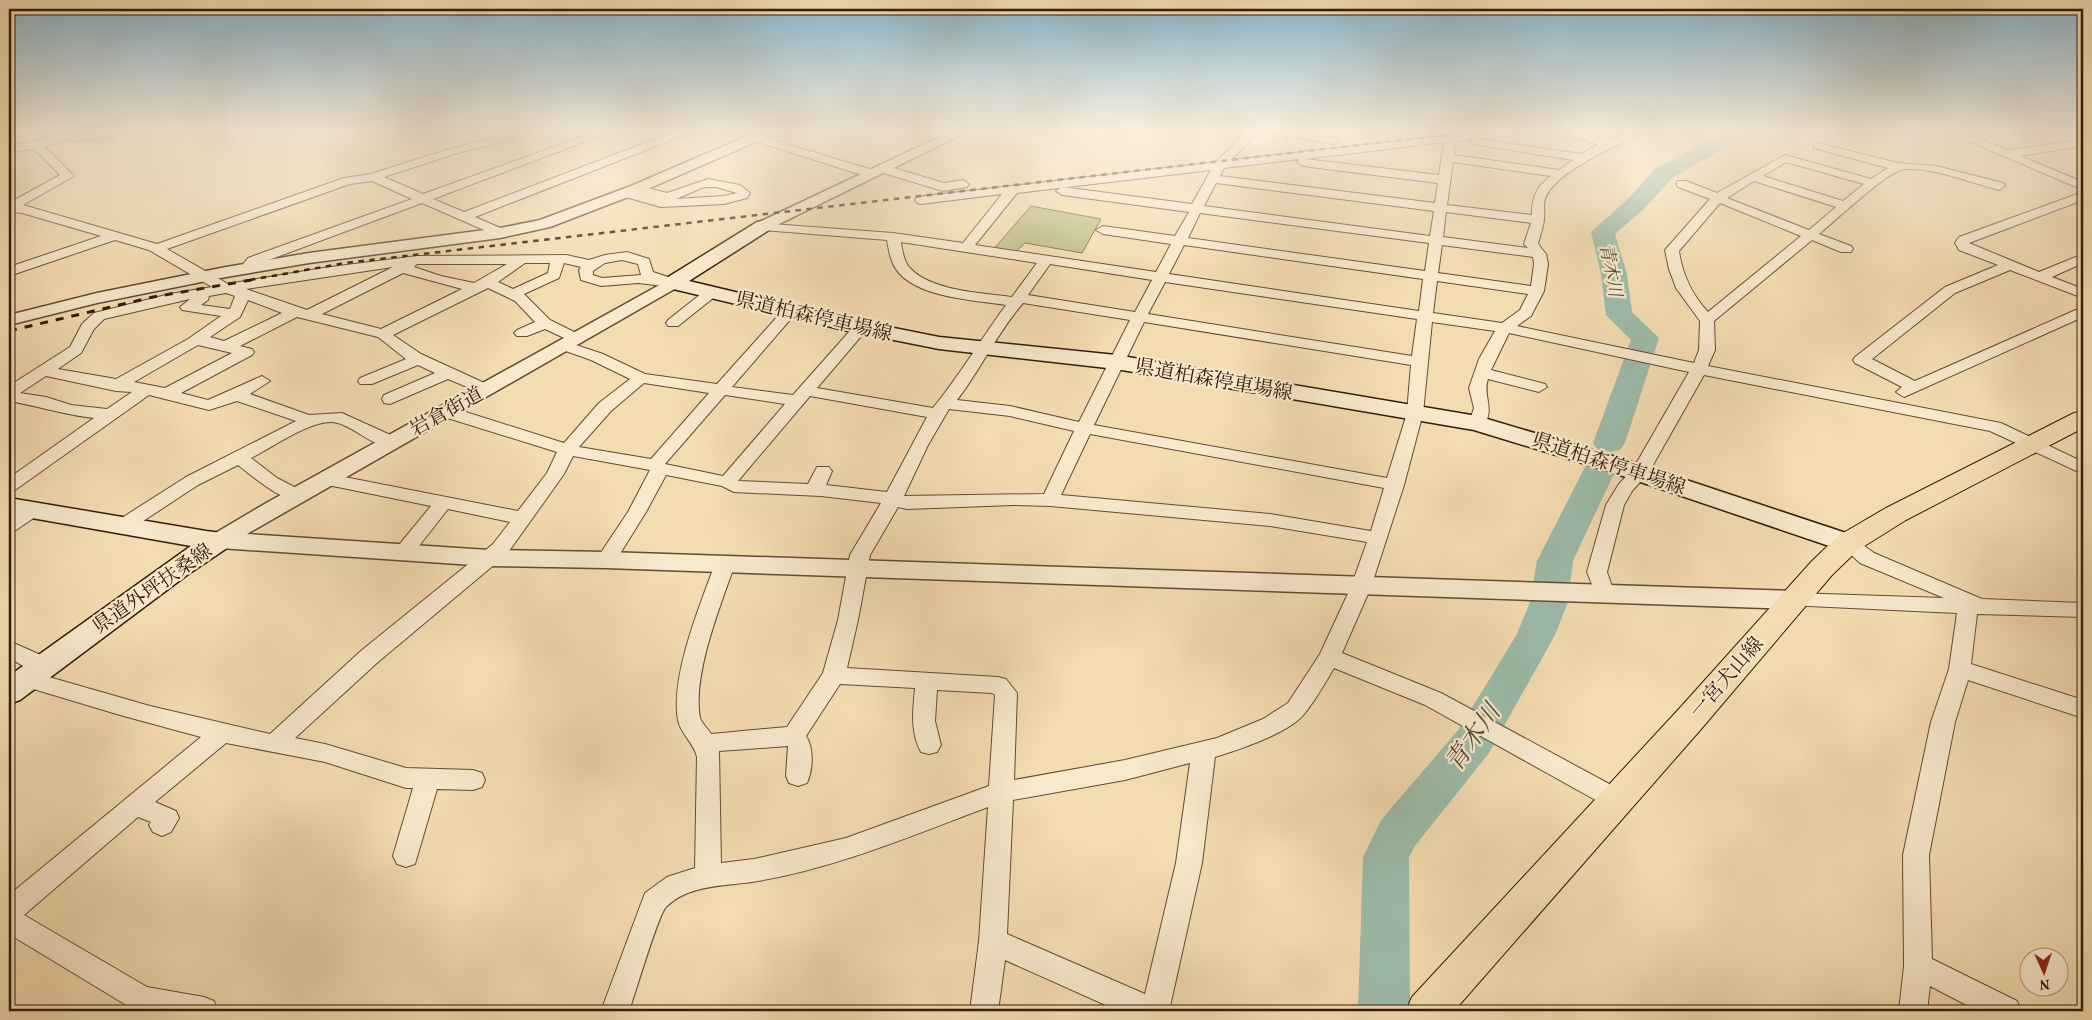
<svg xmlns="http://www.w3.org/2000/svg" width="2092" height="1020" viewBox="0 0 2092 1020" font-family="Vollkorn,'Noto Serif JP',serif">
<style>
.green{fill:#bfbf89;stroke:#796d4a}
.lines{fill:none;stroke-linecap:round;stroke-linejoin:round}
.river{fill:#9cbcaa;fill-rule:evenodd}
.minor-casing{stroke:#634b34;stroke-width:2}
.tertiary-casing{stroke:#634b34;stroke-width:3}
.secondary-casing{stroke:#331b0b;stroke-width:3}
.primary-casing{stroke:#331b0b;stroke-width:2}
.minor{fill:#f8e8cc;fill-rule:evenodd}
.tertiary{fill:#f8e8cc;fill-rule:evenodd}
.secondary{fill:#f8e8cc;fill-rule:evenodd}
.primary{fill:#f4dcb1;fill-rule:evenodd}
.rail-far1{stroke:#331b0b;stroke-width:2.5;stroke-dasharray:5.5 5.5;stroke-linecap:butt}
.rail{stroke:#331b0b;stroke-width:3;stroke-dasharray:8 8;stroke-linecap:butt}
.labels{text-anchor:middle;stroke-width:4.5;stroke-linejoin:round;paint-order:stroke}
.far-water-label{font-size:18px;font-style:italic;fill:#524b3b;stroke:#f8e8cc}
.street-label{font-size:20px;fill:#331b0b;stroke:#f8e8cc}
.near-water-label{font-size:25px;font-style:italic;fill:#524b3b;stroke:#f8e8cc}
</style>
<rect width="100%" height="100%" fill="#f4dcb1"/>
<filter id="stains"><feTurbulence type="fractalNoise" baseFrequency=".004" numOctaves="4"/><feColorMatrix values="0 0 0 0 .2 0 0 0 0 .09 0 0 0 0 .02 0 0 0 .5 -.17"/></filter>
<radialGradient id="worn" r=".72"><stop offset=".6" stop-color="#630" stop-opacity="0"/><stop offset="1" stop-color="#630" stop-opacity=".3"/></radialGradient>
<path class="green" d="M1031,206L1101,219L1082,253L1025,243L1013,254L993,250Z"/>
<g class="lines">
<path class="river" d="M1735,130H1762L1759,134L1730,145L1672,178L1645,208L1615,234L1627,274L1632,312L1659,338L1625,443L1620,450L1609,452L1598,450L1593,443L1631,340L1606,315L1601,274L1591,232L1629,198L1656,168L1716,137Z
M1601,457L1612,460L1617,467L1573,561L1568,602L1555,635L1489,753L1414,847L1409,857L1410,1011H1358L1363,857L1381,820L1459,729L1517,634L1530,602L1537,561L1585,467L1590,460Z"/>
<defs>
<path id="minor" d="M77,130H93L92,132L113,130H140L134,133L75,141L70,138L45,147L74,176L23,205L157,244L344,178L371,174L446,150L524,130H541L539,132L454,154L384,177L423,194L601,130H616L433,199L464,212L679,130H693L692,132L475,217L505,230L507,233L505,236L500,237L422,203L258,264L252,271H242L240,268L248,258L412,199L372,181L350,184L167,249L228,284L323,268L417,256L566,255L589,260L605,255L627,252L649,259L653,272L677,280L679,283L672,287L638,283L601,286L581,280L579,270L581,267L564,263L559,278L524,294L550,320L582,336L585,339L582,342L577,344L545,329L527,336H517L514,333L517,330L535,322L515,301L488,288L393,335L421,354L491,386L493,389L491,392H479L448,379L390,404L384,403L382,399L384,395L435,373L418,365L372,384H360L358,381L360,378L406,359L378,337L297,317L240,346L252,349L254,352L252,355L181,393L208,400L262,376L270,381L250,394L309,415L342,413L397,438L400,442L397,446C374,451 354,424 332,422C309,421 273,447 251,458L277,478L302,491L304,495L302,499C282,504 253,476 238,465L198,485L131,529L124,531L117,529L114,525L117,521L186,477L296,421L237,401L209,410L149,395L15,490L9,492V478L94,418C65,415 38,406 9,401V386L70,347L82,324L94,313L170,294L212,287L149,250L115,240L9,276V267L101,236L22,213L9,212V203L60,175L34,149L9,152V146L32,142ZM622,260L638,264L641,275L602,278L593,275V271L605,263ZM525,263H550L548,273L513,289L498,282ZM417,264H507L474,283L441,276L414,267ZM393,267L307,310L246,289ZM403,273L462,289L381,329L322,314ZM226,293L235,296L230,309L201,305L208,300L209,296ZM190,299L180,307L182,310L221,316L188,339L116,379L58,369L81,353L94,329L104,319ZM248,300L282,313L224,341L210,337L240,317ZM198,345L232,353L165,388L134,382ZM46,376L116,391L132,392L107,409L71,405L46,397L20,393Z
M1248,130H1260L1231,160L1497,130H1528L1522,133L1477,139L1581,154L1598,145L1561,132L1560,130H1575L1607,140L1626,133L1623,130H1635L1641,134L1639,136C1615,145 1553,174 1545,199C1543,204 1545,212 1544,218C1544,226 1540,235 1538,244L1546,254L1548,264L1544,291L1531,316L1517,326L1694,363L1699,350L1700,321L1676,288L1669,269L1665,250L1710,199L1678,187L1676,184L1678,181H1686L1717,193L1785,155L1871,179L1888,168L1814,148V144L1818,143L1898,163L1936,166L2003,183L2005,186L1999,190C1975,184 1924,164 1901,170C1884,175 1836,220 1819,234L1851,246L1853,249L1851,252H1841L1812,240L1714,321L1715,350L1708,366L2001,423L2083,462V474L1990,431L1704,375L1649,472L1632,491L1624,505L1607,572L1614,592L1611,597L1604,599L1597,597L1587,572L1606,505L1619,484L1633,469L1689,372L1509,333L1491,370L1545,384L1547,387L1539,392L1488,379C1482,397 1496,408 1483,427H1471L1469,423L1474,408L1469,388L1479,359L1495,331L1432,322L1423,413L1404,485L1371,587L1342,653L1441,693L1626,793L1629,800L1626,807L1617,810L1608,807L1425,705L1334,668C1325,683 1316,699 1305,713C1290,733 1238,750 1215,757L1202,863L1169,1011H1119L1005,960L998,1011H970L979,941L988,807C911,836 834,869 752,882C723,886 688,885 666,907C658,915 635,995 629,1011H601L645,893L667,877L695,868L697,757C694,743 680,733 678,720C670,677 700,605 715,564L718,559L725,557L732,559L735,564C721,604 692,675 700,718C702,723 708,729 711,734L787,727L823,673L838,620L850,555L881,503L821,496L734,492L722,486L666,475L646,512L613,565L606,567L599,565L596,560L628,512L650,470L573,456L564,474L507,554L378,662L295,738L325,744L406,768L473,770L482,773L485,780L482,787L473,790L437,789L415,864L406,867L397,864L393,856L413,788H406L325,762L226,743L155,802L176,811L179,818L171,832L162,836L153,832L149,825L151,822L138,817L24,915L147,987L204,997L214,1001L218,1011H136L9,934V895L201,737L120,715L20,685L17,679L20,673L28,671L150,706L270,734L362,650L493,544L510,522L448,509L411,556L404,557L397,556L394,551L431,506L318,483L315,479L318,475L324,473L518,511L547,473L557,452L441,416L439,412L441,408H453L564,443L599,403L630,379L591,360L560,349L557,346L560,343H570L603,354L645,374L717,384L785,308L790,307L797,311L795,314L732,387L793,395L856,324L861,322L869,327L817,388L933,408C960,375 981,339 1006,305C975,300 921,298 899,273C891,264 889,252 887,240L763,230L756,226L758,223L893,233L963,243L1002,194L921,204L917,203L915,200L917,197L1216,162ZM1477,139L1471,142L1473,144L1573,160L1559,170L1454,155L1455,141ZM1444,142L1439,175L1305,159ZM1299,159L1297,162L1303,166L1438,183L1435,203L1220,176L1224,168ZM1453,162L1551,176C1536,187 1532,197 1532,215L1447,205ZM1786,162L1864,184L1843,201L1763,176ZM1211,170L1192,204L1062,187L1056,191L1062,195L1189,212L1175,236L1103,226L1096,230L1103,234L1171,244L1156,272L975,245L1017,193ZM1754,181L1836,207L1809,230L1727,198ZM1216,183L1434,211L1430,236L1204,206ZM1720,203L1801,236L1708,312C1692,295 1682,273 1679,251ZM1446,212L1531,223L1524,244L1528,248L1443,237ZM1200,213L1429,243L1425,271L1188,238ZM901,242L1037,263L1012,297C983,293 929,291 909,267C904,261 902,250 901,242ZM1184,245L1423,279L1419,311L1169,274ZM1442,245L1533,257L1534,264L1531,286L1438,273ZM1050,264L1152,280L1135,312L1028,295ZM1437,281L1528,294L1520,310L1502,323L1433,313ZM1165,282L1417,319L1412,356L1148,314ZM1023,303L1130,320L1079,422L1010,406L957,400C981,369 997,333 1023,303ZM1144,322L1411,365L1407,413L1387,478L1094,425ZM644,383L709,393L651,459L579,447L611,411ZM725,395L785,404L723,476L665,464ZM810,396L927,417L887,492L826,485L832,471L829,467H817L808,484L738,481ZM949,409L1010,416L1074,431L1044,494L904,496L928,445ZM1090,434L1384,488L1371,531L1270,514L1061,495ZM1014,505L1050,506L1270,526L1367,542L1351,587L1320,654L1288,703L1263,719L1217,738L1125,760L1014,780L1017,693L1006,679L998,677L847,668L858,620L870,555L898,507L907,509ZM840,684L915,688C913,710 910,732 921,752L929,754L937,752L941,745L935,721L937,690L992,693L995,695L989,786L846,838L754,859L721,863L719,751L788,746L786,776L789,783L798,786L807,783C813,770 814,748 806,736ZM1190,763L1176,863L1145,994L1007,934L1013,800L1125,780Z
M1262,130H1285L1334,138L1340,141L1334,144L1268,133Z
M1833,130H1857C1852,135 1841,135 1834,133Z
M1943,130H1957L2008,150L2083,140V146L2020,156L2083,182V190Z
M753,134L876,171L878,174L872,178L868,177L749,139L747,137Z
M884,165L944,183L963,180L969,184L967,187L943,191L880,172L878,169Z
M708,179L740,185L750,193L747,198L724,204L661,207L622,196L620,193L626,189L631,191L632,186L636,185L667,193ZM704,187H716L737,193L724,196L676,199Z
M2083,192V200L1969,243L2039,272L2083,254V263L2052,277L2083,289V298L2010,270L1955,293L1872,359L1915,381L2078,309L2083,308V317L1904,397L1896,392L1902,387L1855,363L1853,360L1855,357L1945,287L1998,265L1959,250L1955,243L1959,237Z
M712,288L719,292L717,295L678,326H668L666,323L668,320L707,289Z
M34,503L41,505L43,509L41,513L16,530L9,532V517Z
M1848,537L1855,539L1874,553L1982,599L2083,603V617L1977,614L1971,664L2083,700V718L1968,680L1955,722L1929,855L1932,959L2017,1001L2021,1011H1978L1930,986L1927,1011H1899L1904,966L1903,855L1931,722L1949,669L1957,613L1787,605L1784,600L1787,595L1794,593L1944,598L1860,563L1838,543L1841,539Z
M9,641L52,660L55,666L52,672C37,676 22,665 9,658Z"/>
<path id="tertiary" d="M761,130H778L776,133L641,192L550,227L500,238L309,263L226,277L97,303L9,325V315L97,293L226,267L309,253L500,228L540,220L631,186Z
M954,130H971L769,229H757L755,226L757,223Z
M672,278L678,279L681,283L678,287L247,534L488,550L606,552L1794,591L1803,594L1806,600L1803,606L1794,609L606,568L488,566L220,548L212,545L208,540L212,535L268,502Z"/>
<path id="secondary" d="M763,221L769,222L772,226L769,230L689,281L844,318L939,337L1116,355L1477,416L1626,460L1858,537L1862,543L1858,549L1848,552L1838,549L1608,471L1474,430L1116,369L939,349L844,330L665,287L662,283L665,279L757,222Z
M9,498L206,531L230,534L234,540L230,546L187,575L20,700L9,704V676L191,546L9,514Z"/>
<path id="primary" d="M2083,411V428L1906,520L1858,550L1832,575L1702,728L1454,1011H1406L1412,997L1678,710L1812,561L1838,536L1886,508L2074,413Z"/>
</defs>
<use href="#minor" class="minor-casing"/>
<use href="#tertiary" class="tertiary-casing"/>
<use href="#secondary" class="secondary-casing"/>
<use href="#primary" class="primary-casing"/>
<use href="#minor" class="minor"/>
<use href="#tertiary" class="tertiary"/>
<use href="#secondary" class="secondary"/>
<use href="#primary" class="primary"/>
<path class="rail-far1" d="M250,280L345,263L1487,130"/>
<path class="rail" d="M9,331L153,297L257,279"/>
</g>
<linearGradient id="sky" x2="0" y2="1"><stop stop-color="#89b7cf"/><stop offset="0.48" stop-color="#faefdc"/><stop offset="1" stop-color="#faefdc" stop-opacity="0"/></linearGradient>
<rect width="2092" height="272" fill="url(#sky)"/>
<g class="labels">
<g class="far-water-label">
<text transform="translate(1611 270) rotate(79)" y="6">青木川</text>
</g>
<g class="street-label">
<text transform="translate(814 316) rotate(13)" y="7">県道柏森停車場線</text>
<text transform="translate(1214 379) rotate(10)" y="7">県道柏森停車場線</text>
<text transform="translate(446 411) rotate(-29)" y="7">岩倉街道</text>
<text transform="translate(1609 463) rotate(18)" y="7">県道柏森停車場線</text>
<text transform="translate(152 588) rotate(-35)" y="7">県道外坪扶桑線</text>
<text transform="translate(1726 677) rotate(-49)" y="7">一宮犬山線</text>
</g>
<g class="near-water-label">
<text transform="translate(1472 737) rotate(-55)" y="9">青木川</text>
</g>
</g>
<rect width="2092" height="1020" fill="none" stroke="#f4dcb1" stroke-width="30"/>
<rect x="10" y="10" width="2072" height="1000" fill="none" stroke="#331b0b" stroke-width="2.5"/>
<rect x="15" y="15" width="2062" height="990" fill="none" stroke="#331b0b"/>
<g transform="translate(2044 972) rotate(177)"><circle r="24" fill="#f8e8cc" stroke="#a9967f"/>
<path d="M0-4L9 19L0 12L-9 19Z" fill="#8f2418"/>
<text y="-8" font-size="14" font-weight="bold" text-anchor="middle" fill="#331b0b">N</text>
</g>
<rect width="100%" height="100%" filter="url(#stains)"/>
<rect width="100%" height="100%" fill="url(#worn)"/>
</svg>
